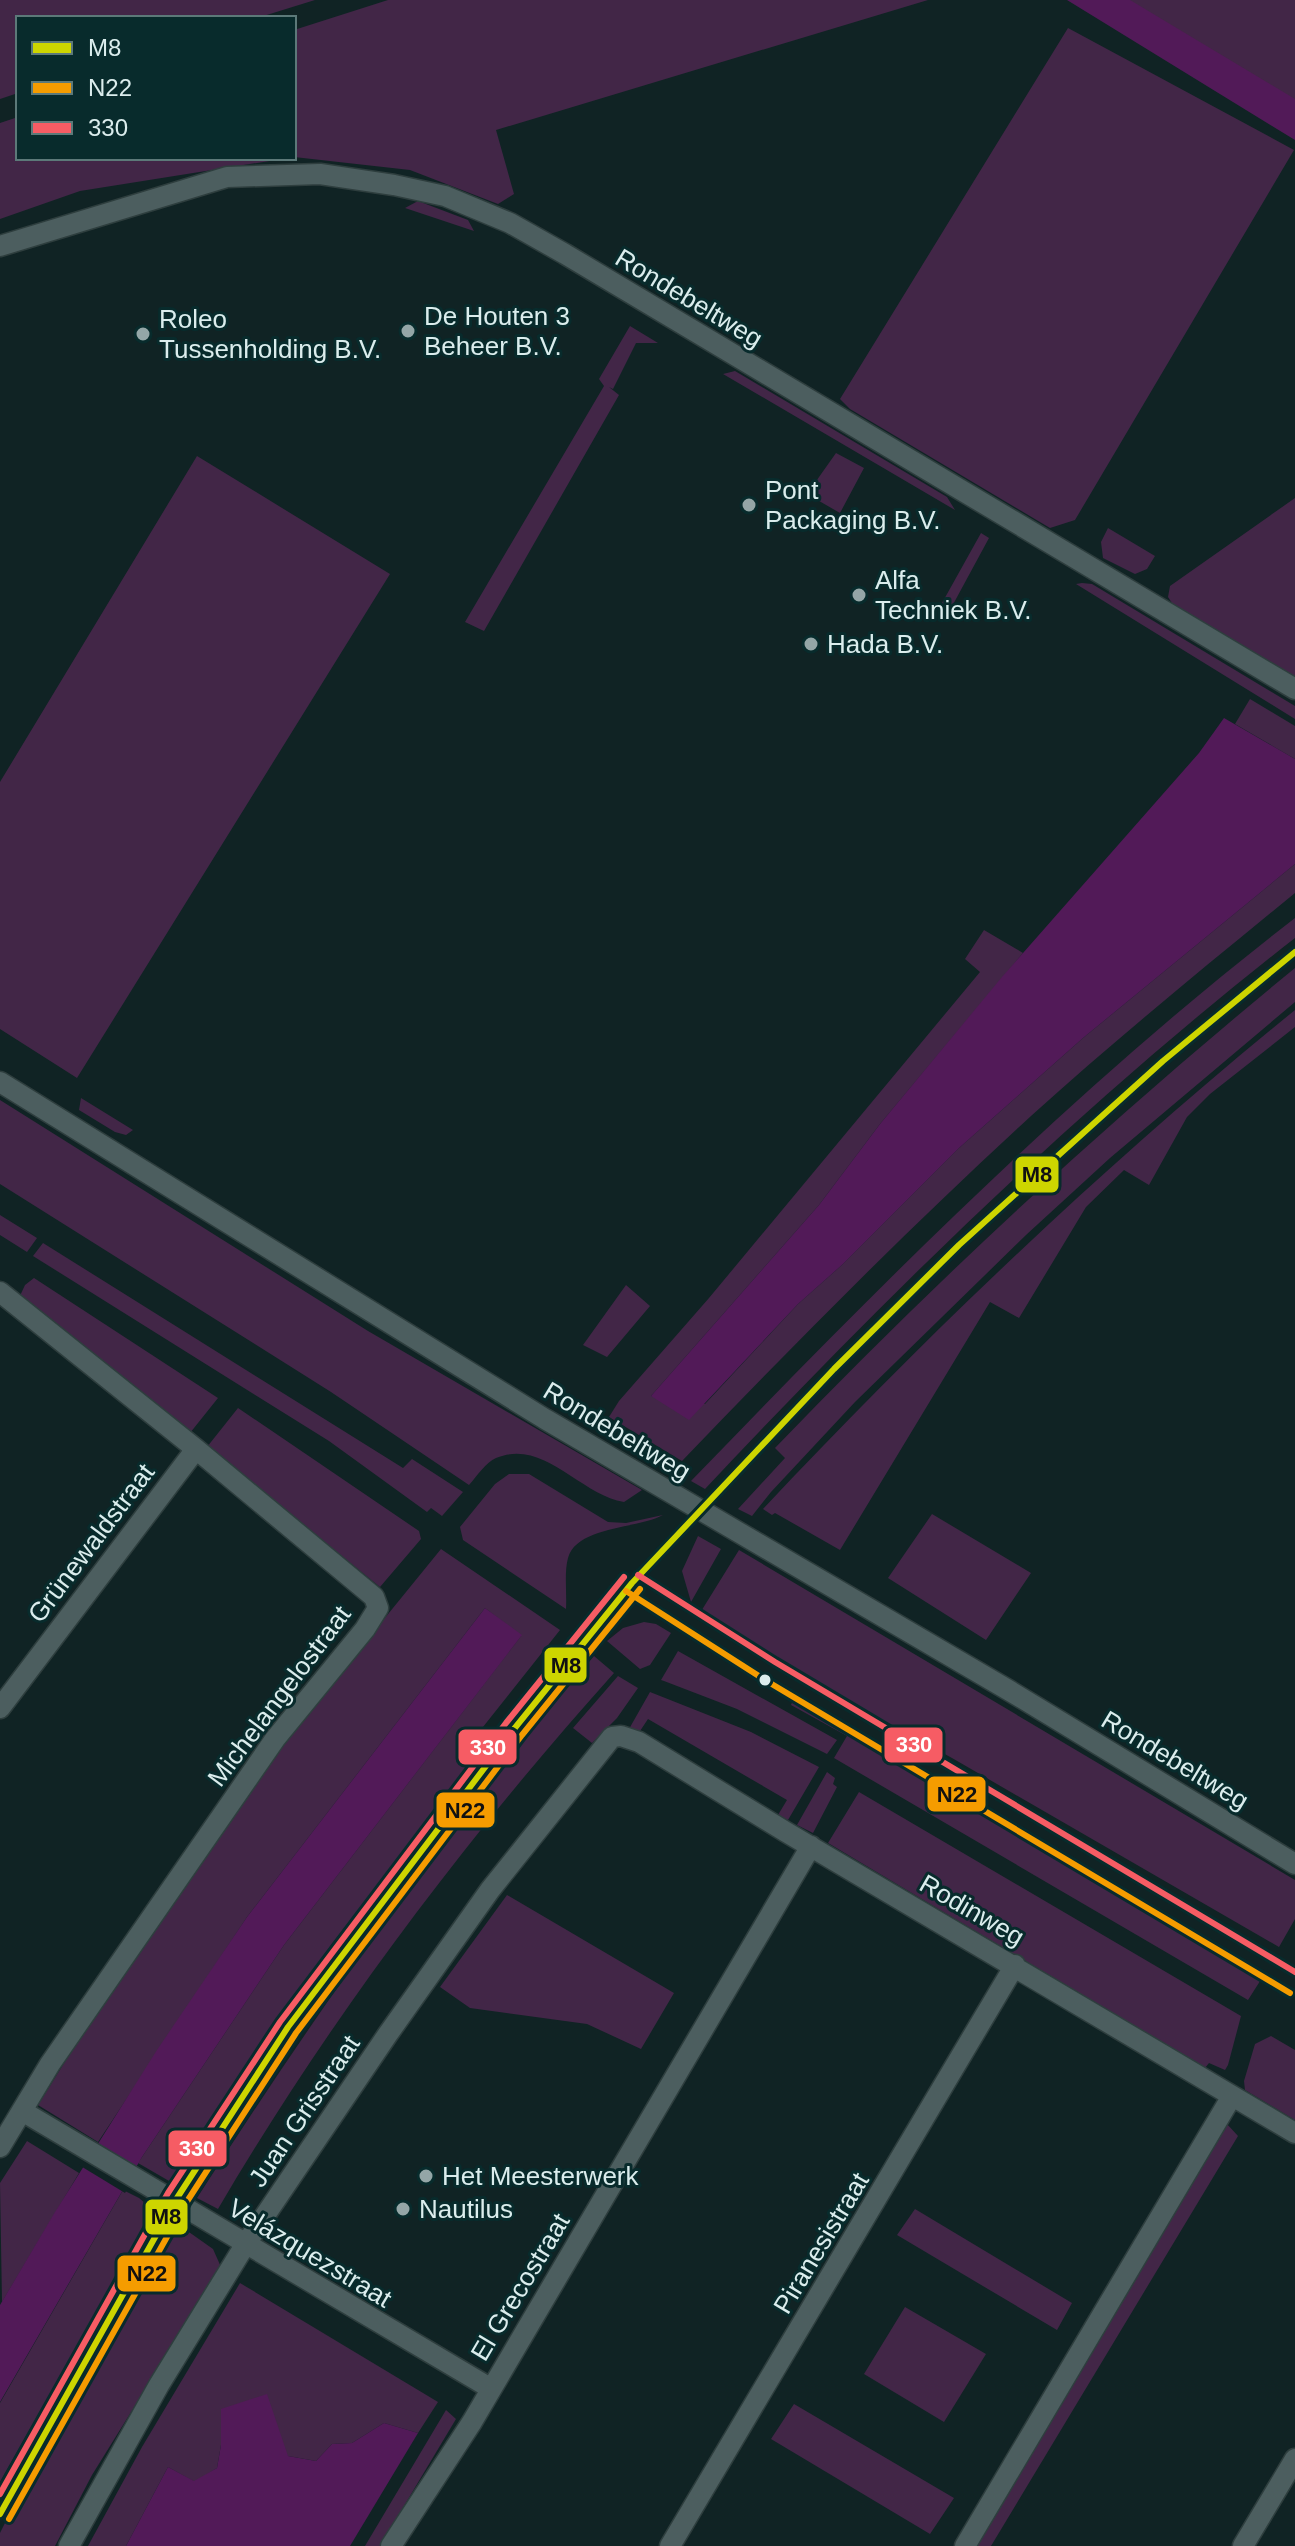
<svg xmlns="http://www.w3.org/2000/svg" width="1295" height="2546" viewBox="0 0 1295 2546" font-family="Arial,sans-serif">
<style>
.green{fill:#422647}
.water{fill:#521a58}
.pier{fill:#102324}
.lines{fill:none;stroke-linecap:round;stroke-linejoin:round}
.minor-casing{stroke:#2e3e3e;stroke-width:23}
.minor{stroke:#4c5e5f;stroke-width:20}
.bus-1-casing{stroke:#082b2c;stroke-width:12}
.bus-2-casing{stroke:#082b2c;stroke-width:12}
.bus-3-casing{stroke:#082b2c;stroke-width:12}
.bus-1{stroke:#cdd500;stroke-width:6}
.bus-2{stroke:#f59c00;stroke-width:6}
.bus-3{stroke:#f65c64;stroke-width:6}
.poi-dot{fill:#94a6a7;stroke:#082b2c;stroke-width:3}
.bus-dot{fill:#dbeded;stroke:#082b2c;stroke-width:3}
.labels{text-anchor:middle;stroke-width:6;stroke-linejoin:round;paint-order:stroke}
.street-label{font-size:26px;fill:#dbeded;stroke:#082b2c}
.poi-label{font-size:26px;fill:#dbeded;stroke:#082b2c;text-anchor:start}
.line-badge{stroke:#082b2c;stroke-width:3}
.badge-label{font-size:22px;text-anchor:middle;font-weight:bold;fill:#fff}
.pale-badge-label{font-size:22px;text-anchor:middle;font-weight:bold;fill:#111}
</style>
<rect width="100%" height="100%" fill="#102324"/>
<path class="green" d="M0,0H315L257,18H18V93L0,99Z
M388,0H928L496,130L514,194L498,204L410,170L294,157V30Z
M1127,0H1295V106Z
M1068,28L1294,150L1075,520L1050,528L850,409L840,399Z
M18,117V158H288L80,191L0,219V123Z
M418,201L468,220L474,231L405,208Z
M630,326L658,343H636L613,389L609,387L619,395L484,631L465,622L604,386L599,379Z
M735,371L947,497L955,510L723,374Z
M836,453L864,468L840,513L807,494Z
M197,456L390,574L77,1078L0,1029V782Z
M1295,498V678L1174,606L1168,597L1170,586Z
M1108,528L1155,556L1147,569L1135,574L1103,558L1101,542Z
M981,533L989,538L950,610L942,603Z
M1082,583L1092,584L1295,706V719L1076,584Z
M1250,699L1295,726V759L1235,724Z
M1295,864V893C1206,966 1116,1039 1031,1116C910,1227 795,1343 682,1461L609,1417L619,1401L709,1298L980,972L965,959L984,930L1023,953L880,1124L819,1205L651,1396L705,1404L798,1304L843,1264L959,1148L1083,1038Z
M1295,918V938C1082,1104 890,1292 705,1489L691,1481C882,1283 1077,1086 1295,918Z
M1295,968V1002L1110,1158L1026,1235L855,1402L771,1492L752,1516L738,1509L785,1458L775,1448C939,1277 1112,1118 1295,968Z
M1295,1010V1027L1210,1094L1187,1117L1149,1185L1124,1170L1086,1207L1019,1318L990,1302L840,1550L775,1513L772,1515L763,1509C930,1331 1106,1164 1295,1010Z
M81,1098L133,1130L126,1135L115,1132L79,1110Z
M0,1100L368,1331L642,1490L624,1502C580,1495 544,1438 496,1458C486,1462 477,1476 469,1485L331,1392L0,1184Z
M0,1215L37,1238L27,1252L0,1235Z
M43,1243L403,1468L412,1459L463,1492L442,1516L431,1508L427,1512L329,1441L33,1256Z
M34,1278L218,1398L190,1433L19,1298L25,1285Z
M626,1285L650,1306L607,1357L583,1345Z
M238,1408L419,1531L421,1539L380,1587L207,1447Z
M509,1474H529L608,1522L626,1523L663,1515C637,1529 577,1526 568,1558C564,1573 567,1593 566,1609L463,1540L460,1527L495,1484Z
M932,1514L1031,1573L986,1640L888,1578Z
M698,1536L721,1549L691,1602L682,1571Z
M441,1549L560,1630L479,1732L490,1741L331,1945L275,2026L176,2185L138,2163L284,1945L521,1636L485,1608L247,1917L98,2142L38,2105L91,2020L275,1753Z
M739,1550L1295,1880V1919L1279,1947L952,1758L806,1679L700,1613Z
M644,1622L656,1624L671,1633L650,1665L640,1669L607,1641L623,1628Z
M678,1651L837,1740L827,1754L737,1709L664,1681L661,1680Z
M594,1656L614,1673C466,1838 330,2018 218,2209L197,2198C318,2009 447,1826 594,1656Z
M618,1676L638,1688L617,1718L592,1743L573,1728Z
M650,1692L751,1732L819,1767L788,1820L778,1815L787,1800L648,1719L638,1734L629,1729Z
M793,1700L1262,1978L1248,2000L834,1758L847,1736L791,1705Z
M827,1772L835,1778L833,1784L837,1787L813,1833L797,1825Z
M859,1792L1241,2016L1228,2065L1225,2070L1209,2063L1205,2068L828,1843Z
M507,1895L674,1993L641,2049L587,2024L470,2008L440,1987Z
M1271,2036L1295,2050V2120L1245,2090L1244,2081L1255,2044Z
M1227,2124L1238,2136L991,2546H974Z
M27,2141L79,2173L2,2302L0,2183Z
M123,2190L139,2198L158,2214L74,2351L0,2482V2403Z
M915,2209L1072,2303L1057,2330L897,2235Z
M179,2225L213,2249L221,2267L92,2475L55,2546H0V2533L12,2509Z
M240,2283L438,2402L418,2433L384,2423L352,2443L332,2444L316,2461L288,2456L222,2409L221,2445L217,2468L195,2482L168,2467L126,2546H88L142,2447Z
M905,2307L986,2354L944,2422L864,2374Z
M794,2404L954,2498L930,2534L771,2439Z
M446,2410L456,2419L380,2546H365Z"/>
<path class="water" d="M1067,0H1130L1295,99V140Z
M1224,718L1295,759V864L1083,1038L959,1148L843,1264L798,1304L689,1420L651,1396L819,1205L880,1124L1002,977L1199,753Z
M485,1608L522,1635L284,1945L142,2157L0,2402V2305L55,2212L157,2050L247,1917Z
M267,2394L288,2456L316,2461L332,2444L352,2443L384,2423L418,2433L350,2546H126L168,2467L194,2481L217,2468L221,2445V2409Z"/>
<path class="pier" d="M93,2141L140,2169L125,2193L79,2165Z"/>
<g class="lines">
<defs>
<path id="minor" d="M0,246L227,177L320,174L394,185L445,196L510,223L565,254L1295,689
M0,1082L545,1419L1010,1691L1295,1864
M0,1292L196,1449L374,1597L378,1608L365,1629L275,1739L50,2064L0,2147
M0,1708L196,1449
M22,2111L490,2388
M69,2546L159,2385L245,2245L388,2034L490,1890L612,1737L621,1736L639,1742L786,1832L1295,2133
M391,2546L472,2422L811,1846
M670,2546L1015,1965
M965,2546L1232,2096
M1243,2546L1295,2459"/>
</defs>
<use href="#minor" class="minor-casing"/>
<use href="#minor" class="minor"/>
<defs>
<path id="bus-1" d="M0,2514L177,2198L288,2027L514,1729L632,1583L834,1369L959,1245L1163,1061L1295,952"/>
<path id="bus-2" d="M626,1591L765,1680L1290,1993
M9,2519L186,2203L296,2033L522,1735L640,1589"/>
<path id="bus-3" d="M638,1575L775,1662L1295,1972
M0,2494L168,2193L280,2022L506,1723L624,1577"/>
</defs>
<use href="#bus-1" class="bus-1-casing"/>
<use href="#bus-2" class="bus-2-casing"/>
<use href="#bus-3" class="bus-3-casing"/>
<use href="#bus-1" class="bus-1"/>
<use href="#bus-2" class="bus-2"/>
<use href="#bus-3" class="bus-3"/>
</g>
<g class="poi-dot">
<circle cx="408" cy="331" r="8"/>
<circle cx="143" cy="334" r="8"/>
<circle cx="749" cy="505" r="8"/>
<circle cx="859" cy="595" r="8"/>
<circle cx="811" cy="644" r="8"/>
<circle cx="426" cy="2176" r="8"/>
<circle cx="403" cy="2209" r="8"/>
</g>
<circle class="bus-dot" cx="765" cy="1680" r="7"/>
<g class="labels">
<g class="street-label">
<text transform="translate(689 298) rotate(31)" y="9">Rondebeltweg</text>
<text transform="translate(617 1431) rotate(31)" y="9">Rondebeltweg</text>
<text transform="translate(91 1543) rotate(-53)" y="9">Grünewaldstraat</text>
<text transform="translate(279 1696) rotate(-53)" y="9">Michelangelostraat</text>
<text transform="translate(1175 1760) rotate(31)" y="9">Rondebeltweg</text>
<text transform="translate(972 1910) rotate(30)" y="9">Rodinweg</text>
<text transform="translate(304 2111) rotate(-56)" y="9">Juan Grisstraat</text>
<text transform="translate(821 2243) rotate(-59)" y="9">Piranesistraat</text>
<text transform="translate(310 2253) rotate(31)" y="9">Velázquezstraat</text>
<text transform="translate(520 2287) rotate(-59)" y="9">El Grecostraat</text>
</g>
<g class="poi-label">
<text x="424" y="325">De Houten 3<tspan x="424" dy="30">Beheer B.V.</tspan></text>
<text x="159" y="328">Roleo<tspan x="159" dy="30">Tussenholding B.V.</tspan></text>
<text x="765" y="499">Pont<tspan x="765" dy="30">Packaging B.V.</tspan></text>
<text x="875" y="589">Alfa<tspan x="875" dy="30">Techniek B.V.</tspan></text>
<text x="827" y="653">Hada B.V.</text>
<text x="442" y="2185">Het Meesterwerk</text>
<text x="419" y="2218">Nautilus</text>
</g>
</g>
<g class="line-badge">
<rect x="1014" y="1155" width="46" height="39" rx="8" fill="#cdd500"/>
<rect x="543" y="1646" width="45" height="38" rx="8" fill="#cdd500"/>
<rect x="883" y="1726" width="61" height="38" rx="8" fill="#f65c64"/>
<rect x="457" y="1728" width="61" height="38" rx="8" fill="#f65c64"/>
<rect x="926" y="1775" width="61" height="38" rx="8" fill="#f59c00"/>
<rect x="435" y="1791" width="61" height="38" rx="8" fill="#f59c00"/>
<rect x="167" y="2129" width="61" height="39" rx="8" fill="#f65c64"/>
<rect x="144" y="2198" width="45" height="38" rx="8" fill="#cdd500"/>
<rect x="116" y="2254" width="61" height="39" rx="8" fill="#f59c00"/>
</g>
<g class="badge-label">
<text x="914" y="1752">330</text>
<text x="488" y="1755">330</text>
<text x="197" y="2156">330</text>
</g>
<g class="pale-badge-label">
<text x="1037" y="1182">M8</text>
<text x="566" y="1673">M8</text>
<text x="957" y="1802">N22</text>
<text x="465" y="1818">N22</text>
<text x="166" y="2224">M8</text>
<text x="147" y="2281">N22</text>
</g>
<rect x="16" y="16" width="280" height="144" fill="#082b2c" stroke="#5c7979" stroke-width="2"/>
<rect x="32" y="42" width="40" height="12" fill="#cdd500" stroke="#5c7979" stroke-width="2"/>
<text x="88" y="56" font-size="24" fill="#dbeded">M8</text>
<rect x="32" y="82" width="40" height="12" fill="#f59c00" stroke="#5c7979" stroke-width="2"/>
<text x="88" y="96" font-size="24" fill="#dbeded">N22</text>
<rect x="32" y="122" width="40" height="12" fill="#f65c64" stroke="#5c7979" stroke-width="2"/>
<text x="88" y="136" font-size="24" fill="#dbeded">330</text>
</svg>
